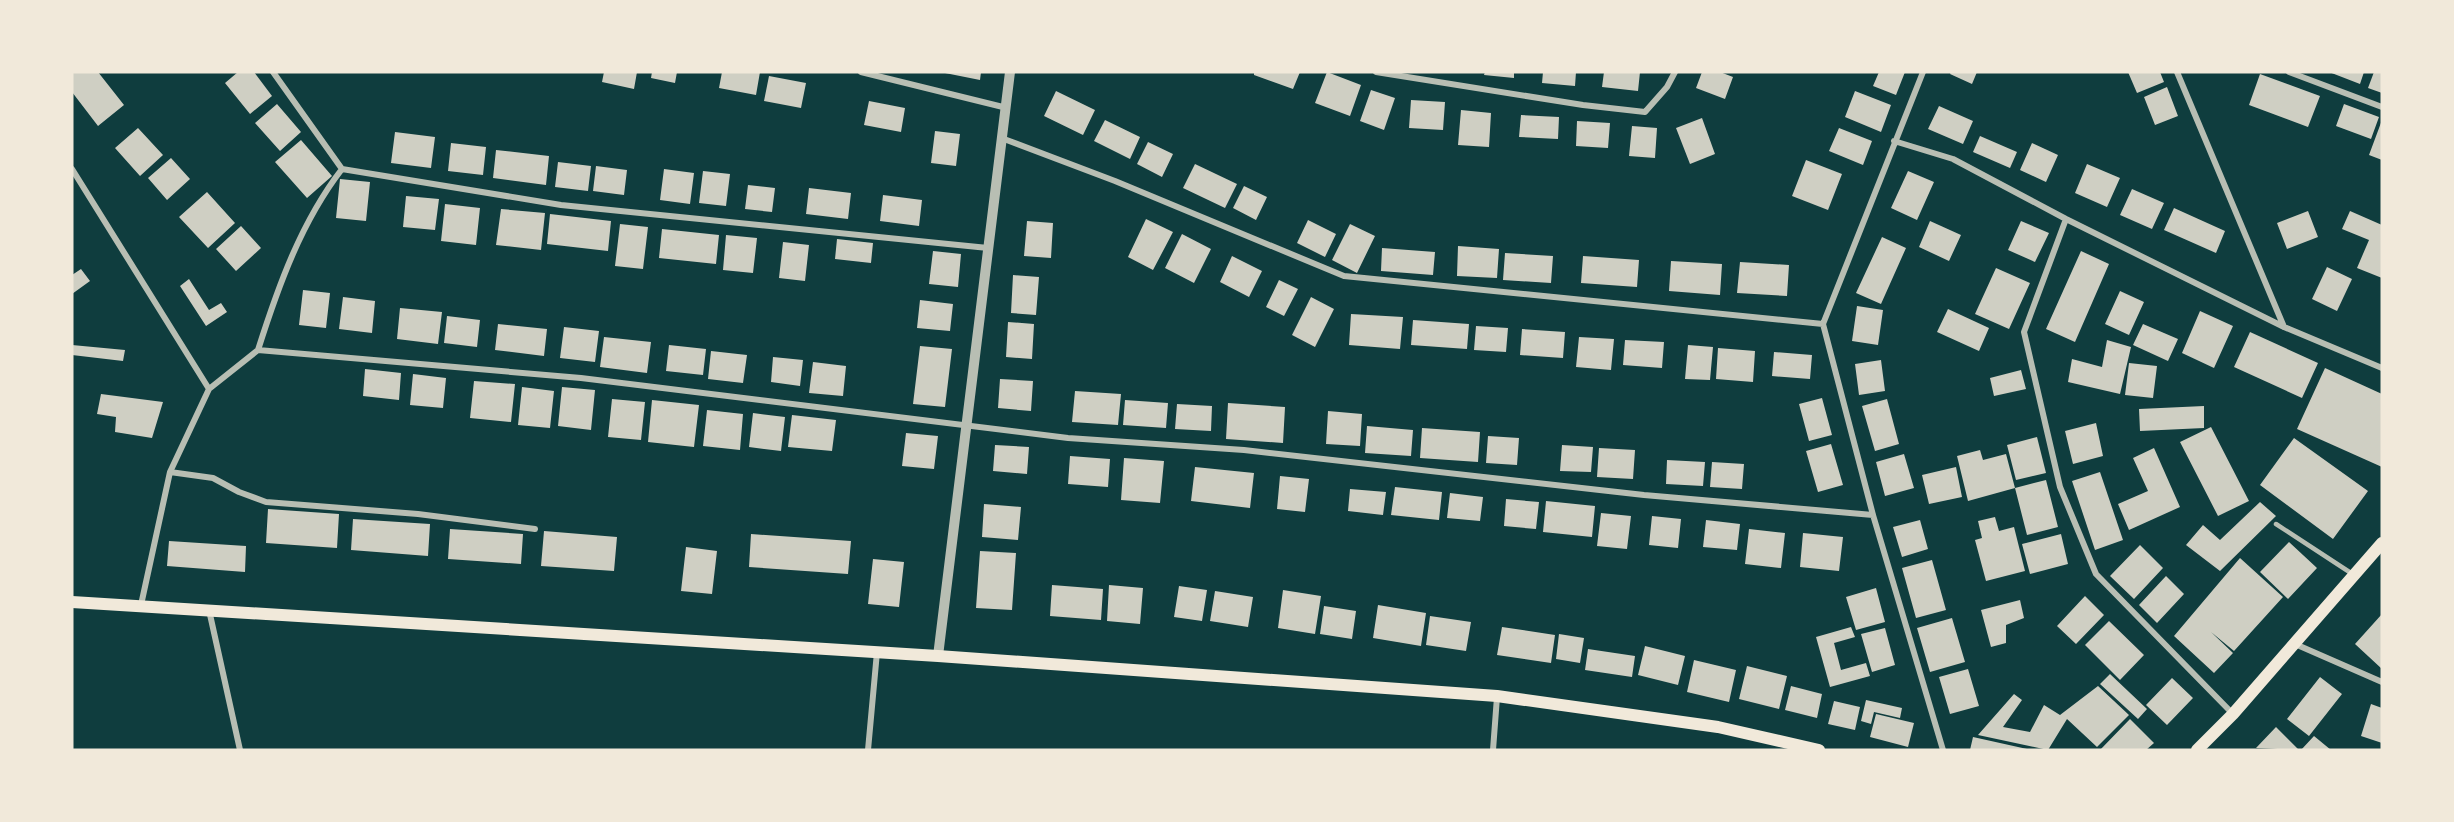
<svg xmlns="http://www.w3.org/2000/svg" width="2454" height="822" viewBox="0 0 2454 822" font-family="'IBM Plex Serif',serif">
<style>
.building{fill:#cfcfc3}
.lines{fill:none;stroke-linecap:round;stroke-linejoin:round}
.service{stroke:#b8beb3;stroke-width:4.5}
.minor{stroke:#b8beb3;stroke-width:6}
.tertiary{stroke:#b8beb3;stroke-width:10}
.secondary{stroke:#f1e9da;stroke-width:12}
</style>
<rect width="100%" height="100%" fill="#0f3d3e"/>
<path class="building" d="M72,72H98L124,105L98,126L72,92Z
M238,72H254L272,96L250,114L225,83Z
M604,72H637L634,89L602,82Z
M652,72H677L675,83L651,78Z
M722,72H760L756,95L719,88Z
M940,72H981L980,80Z
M1254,72H1300L1293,89L1254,75Z
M1327,72L1361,85L1350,116L1315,103Z
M1485,72H1514V78L1484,75Z
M1543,72H1576L1575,86L1542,83Z
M1604,72H1640L1638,91L1602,87Z
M1702,72H1720L1733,77L1725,99L1696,88Z
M1879,72H1905L1896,95L1873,86Z
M1951,72H1977L1972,84L1950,74Z
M2128,72H2160L2164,82L2137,93Z
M2329,72H2364L2360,84Z
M2374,72H2382V93L2368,88Z
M2260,74L2320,96L2308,127L2249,105Z
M769,76L806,83L801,108L764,101Z
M2167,87L2178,116L2155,125L2144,97Z
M1371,90L1395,98L1384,130L1360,121Z
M1056,91L1095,110L1083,135L1044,116Z
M1855,91L1891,105L1881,132L1845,117Z
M1411,100L1445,102L1443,130L1409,128Z
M869,101L905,108L901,132L864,125Z
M277,104L301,132L280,151L255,123Z
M2344,104L2379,117L2371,139L2336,126Z
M1939,106L1973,121L1963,144L1928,129Z
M1461,110L1491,113L1489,147L1458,145Z
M1521,115L1559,117L1558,139L1519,137Z
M1702,118L1715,154L1690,164L1676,128Z
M1105,120L1140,137L1130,159L1094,141Z
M2382,120V160L2369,155Z
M1577,121L1610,123L1608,148L1576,146Z
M1632,126L1657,128L1655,158L1629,156Z
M138,128L163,155L140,176L115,148Z
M1839,128L1872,141L1863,165L1829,151Z
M935,131L960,134L956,166L931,163Z
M395,132L435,137L431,168L391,163Z
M1980,136L2017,152L2010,168L1973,152Z
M301,140L332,176L307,198L275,162Z
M1148,142L1173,154L1162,177L1137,164Z
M451,143L486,147L483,175L448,171Z
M2032,143L2058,155L2046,182L2020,170Z
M496,150L549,156L546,185L493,178Z
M171,158L190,179L167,200L148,178Z
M1806,160L1842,174L1828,210L1792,196Z
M558,162L591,166L588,191L555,187Z
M1195,164L1237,184L1225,208L1183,188Z
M2087,164L2120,178L2107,207L2075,193Z
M596,166L627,170L624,195L593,191Z
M664,169L694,173L690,204L660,200Z
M703,171L730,174L726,206L699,203Z
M1908,171L1934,182L1917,220L1891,208Z
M340,179L370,182L366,221L336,218Z
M748,185L775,188L772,212L745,209Z
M1244,186L1267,197L1256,220L1233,208Z
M809,188L851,193L848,219L806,214Z
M2132,189L2164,203L2152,229L2120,215Z
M207,192L235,223L208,248L179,217Z
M883,195L922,200L919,226L880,221Z
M406,196L439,199L435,230L403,227Z
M445,204L480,208L476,245L441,241Z
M2174,208L2225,231L2216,253L2164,230Z
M501,209L545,213L541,250L496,245Z
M2308,211L2318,237L2287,249L2277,223Z
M2350,211L2382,225V278L2357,268L2369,240L2342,229Z
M550,214L611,221L608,251L547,244Z
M1146,219L1173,232L1153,270L1128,257Z
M1308,220L1336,234L1325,257L1297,243Z
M1027,221L1053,223L1051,258L1024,256Z
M1930,221L1961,235L1949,261L1919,247Z
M2021,221L2049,233L2035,262L2008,250Z
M620,224L648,227L643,269L615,266Z
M1350,224L1375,236L1357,273L1332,260Z
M241,226L261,248L236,271L216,249Z
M662,229L719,235L716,264L659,258Z
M1182,234L1211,249L1194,283L1165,268Z
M726,235L757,238L753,273L723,270Z
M1882,237L1906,248L1881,304L1856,293Z
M837,239L873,243L871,263L835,259Z
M783,242L809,245L805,281L779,278Z
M1458,246L1499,249L1497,278L1457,276Z
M1382,248L1435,252L1433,275L1381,271Z
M933,251L961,254L958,287L929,284Z
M2081,251L2109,264L2075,342L2046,329Z
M1505,253L1553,256L1551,283L1503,280Z
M1232,256L1262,271L1249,297L1220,282Z
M1583,256L1639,260L1637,287L1581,283Z
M1671,261L1722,264L1720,295L1669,291Z
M1740,262L1789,265L1787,296L1737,293Z
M2327,267L2352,279L2337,311L2312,299Z
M1996,268L2030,283L2009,329L1975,314Z
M81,269L90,281L72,294V275Z
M1013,275L1039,277L1036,315L1011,313Z
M189,279L209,310L221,303L227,312L206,326L180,286Z
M1279,280L1298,289L1284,316L1266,307Z
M303,290L330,293L326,328L299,325Z
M2120,291L2144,302L2129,335L2105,324Z
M343,297L375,301L372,333L339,329Z
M1311,297L1334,309L1315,347L1292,335Z
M920,300L953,304L950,331L917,328Z
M1857,306L1883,310L1878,345L1852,341Z
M400,308L442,312L438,344L397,339Z
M1948,309L1989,328L1979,351L1937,332Z
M2200,311L2233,326L2214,368L2182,353Z
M1351,314L1403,317L1400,349L1349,345Z
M447,316L480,320L477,347L444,343Z
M1413,320L1469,324L1467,349L1411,345Z
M1008,322L1034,324L1032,359L1006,357Z
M498,324L547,329L544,356L495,350Z
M2143,324L2178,339L2168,361L2133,345Z
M1476,326L1508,328L1506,352L1474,350Z
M564,327L599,331L595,362L560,358Z
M1522,329L1565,332L1563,358L1520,355Z
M2250,332L2318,363L2302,398L2234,367Z
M604,337L651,342L647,373L600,367Z
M1579,337L1614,339L1611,370L1576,367Z
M1625,340L1664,342L1662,368L1623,365Z
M2107,340L2131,347L2120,394L2068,382L2072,359L2102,367Z
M72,345L125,350L123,361L72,355Z
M669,345L706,349L703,375L666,371Z
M1688,345L1713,347L1710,380L1685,379Z
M920,346L952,349L945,407L913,404Z
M1718,348L1755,351L1753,382L1716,379Z
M711,351L747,355L743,383L708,379Z
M1774,352L1812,355L1810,379L1772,376Z
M773,357L803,360L800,386L771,382Z
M1881,360L1885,391L1859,395L1855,364Z
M813,362L846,366L843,396L809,393Z
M2129,363L2157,366L2153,398L2125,395Z
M2325,368L2382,394V467L2297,429Z
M365,369L401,373L399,400L363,396Z
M2021,370L2026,389L1994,396L1990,378Z
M413,374L446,378L443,408L410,405Z
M1000,379L1033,381L1031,411L998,408Z
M474,381L515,384L511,422L470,418Z
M522,387L554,391L550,428L518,425Z
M562,387L595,390L591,430L558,426Z
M1075,391L1121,394L1118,425L1072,422Z
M101,394L163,402L152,438L115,432L116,417L97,414Z
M1822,398L1832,435L1809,441L1799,404Z
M612,399L645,402L641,440L608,437Z
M1887,399L1899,444L1875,451L1862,406Z
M652,400L699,405L694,447L648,442Z
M1125,400L1168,403L1166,428L1123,425Z
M1228,403L1285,407L1283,443L1226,439Z
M1177,404L1212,406L1211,431L1175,429Z
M2204,406V428L2140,431L2139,409Z
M707,410L743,414L740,450L703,446Z
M1328,411L1362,414L1360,446L1326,444Z
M753,413L785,417L781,451L749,447Z
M792,415L836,420L832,451L788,447Z
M2096,423L2103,456L2073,464L2065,431Z
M1367,426L1413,430L1411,456L1365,453Z
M2211,427L2249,501L2218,516L2180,442Z
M1422,428L1480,432L1478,462L1420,458Z
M906,433L938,436L934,469L902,466Z
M1488,436L1519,438L1517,465L1486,463Z
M2037,437L2046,473L2016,480L2007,445Z
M2294,438L2368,491L2333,539L2260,485Z
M1831,444L1843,485L1818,492L1806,451Z
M995,445L1029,447L1027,474L993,471Z
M1562,445L1593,447L1591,472L1560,471Z
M1599,448L1635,450L1633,479L1597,477Z
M2154,448L2180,507L2129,530L2118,504L2148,491L2133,458Z
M1980,450L1983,460L2006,454L2015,488L1968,501L1957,456Z
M1904,454L1914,488L1885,496L1876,462Z
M1070,456L1110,459L1108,487L1068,484Z
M1124,458L1164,461L1160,503L1121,500Z
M1667,460L1705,462L1703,486L1666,484Z
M1712,462L1744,464L1742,489L1710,487Z
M1195,467L1254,473L1250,508L1191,501Z
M1956,467L1962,497L1929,504L1922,475Z
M2100,472L2123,540L2095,550L2072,481Z
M1280,476L1309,479L1305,512L1277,509Z
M2046,480L2058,527L2027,535L2015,488Z
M1395,487L1442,492L1439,520L1391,515Z
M1350,489L1386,492L1383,515L1348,511Z
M1450,493L1483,497L1480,521L1447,518Z
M1506,499L1539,502L1536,529L1504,526Z
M1546,501L1595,506L1592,537L1543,532Z
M2260,502L2276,516L2220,571L2186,545L2203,525L2220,540Z
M984,504L1021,507L1018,540L982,537Z
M268,509L339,514L337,548L266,543Z
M1601,513L1631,516L1627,549L1597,546Z
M1652,516L1681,519L1678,548L1649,545Z
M1995,517L1999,531L2014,527L2025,571L1986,581L1975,540L1982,538L1978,521Z
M353,519L430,524L428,556L351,550Z
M1706,520L1740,524L1737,550L1703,547Z
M1920,520L1928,549L1902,557L1893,527Z
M450,529L523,534L521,564L448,559Z
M1749,529L1785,533L1781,568L1745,564Z
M544,531L617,537L614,571L541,566Z
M1803,533L1843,537L1839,571L1800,567Z
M751,534L851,541L848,574L749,567Z
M2061,534L2068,564L2030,574L2022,544Z
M169,541L246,546L245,572L167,566Z
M2289,542L2317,568L2288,599L2260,572Z
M2140,545L2163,568L2134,599L2110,576Z
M686,547L717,551L712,594L681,591Z
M980,551L1016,553L1012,610L976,608Z
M2240,558L2283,597L2234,651L2211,632L2233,653L2214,673L2174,636Z
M873,559L904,562L899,607L868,604Z
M1932,560L1946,610L1916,618L1902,568Z
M2166,576L2184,594L2157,623L2139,605Z
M1052,585L1103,589L1101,620L1050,616Z
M1109,585L1143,588L1140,624L1107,621Z
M1179,586L1207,590L1202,621L1174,617Z
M1876,588L1885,622L1856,630L1846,597Z
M1283,590L1321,596L1315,634L1278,628Z
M1215,591L1253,597L1248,627L1210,621Z
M2085,596L2104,615L2076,644L2057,626Z
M2020,600L2024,618L2006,625V643L1991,647L1981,610Z
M1378,605L1426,613L1421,646L1373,638Z
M1324,606L1356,611L1352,639L1320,634Z
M2382,614V669L2355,644Z
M1430,616L1471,622L1466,651L1426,645Z
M1952,618L1965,662L1930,672L1917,628Z
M2109,621L2144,655L2120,680L2085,645Z
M1502,627L1555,635L1551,663L1497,655Z
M1851,627L1855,637L1834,643L1841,670L1866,663L1870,676L1830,687L1816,637Z
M1885,628L1895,665L1872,672L1861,634Z
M1559,634L1584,638L1580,663L1556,659Z
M1645,646L1685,656L1678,685L1638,675Z
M1588,649L1635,656L1632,677L1585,670Z
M1694,660L1736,670L1729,702L1687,692Z
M1747,666L1787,676L1779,709L1739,699Z
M1968,669L1979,706L1950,714L1939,677Z
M2110,674L2147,709L2138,719L2100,684Z
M2320,677L2342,694L2309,736L2287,719Z
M2172,678L2193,698L2167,725L2146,705Z
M1791,686L1822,694L1817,718L1785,710Z
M2098,686L2129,715L2097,747L2067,719L2048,750L1978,735L2014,694L2022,700L2003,727L2030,732L2044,705L2060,715Z
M1866,700L1902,708L1900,718L1874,712L1871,724L1861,721Z
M1834,701L1860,707L1855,730L1828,724Z
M2371,704L2382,708V743L2361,736Z
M1876,714L1914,723L1908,747L1870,737Z
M2130,719L2154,743L2146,750H2100Z
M2276,727L2299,750L2256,748Z
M2314,736L2331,750H2301Z
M1973,737L2027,749V750H1970Z"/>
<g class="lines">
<path class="service" d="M2276,524L2354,575"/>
<path class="minor" d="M273,72L342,169L561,205L988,248
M861,72L1007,108
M1376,72L1583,105L1645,112L1667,87L1675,72
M1923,72L1823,324L1873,515L1943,750
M2177,72L2284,327
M2289,72L2382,107
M1004,139L1115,181L1344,276L1823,324
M1894,141L1953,159L2066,219L2284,327L2382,368
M72,169L209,389
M2066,219L2024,332L2060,487L2096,574L2233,714
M258,350C278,287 301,222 342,169
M170,472L213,478L239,492L266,502L418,514L535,529
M141,605L170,472L209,389L258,350L581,378L1068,438L1244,450L1644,495L1873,515
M209,610L240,750
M2295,644L2382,682
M868,750L877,652
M1493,750L1497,697"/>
<path class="tertiary" d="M938,656L1010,72"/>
<path class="secondary" d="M72,602L938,656L1497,696L1718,727L1819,750
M2197,750L2233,714L2382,543"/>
</g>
<rect width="2454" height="822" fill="none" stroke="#f1e9da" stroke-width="147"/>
</svg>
